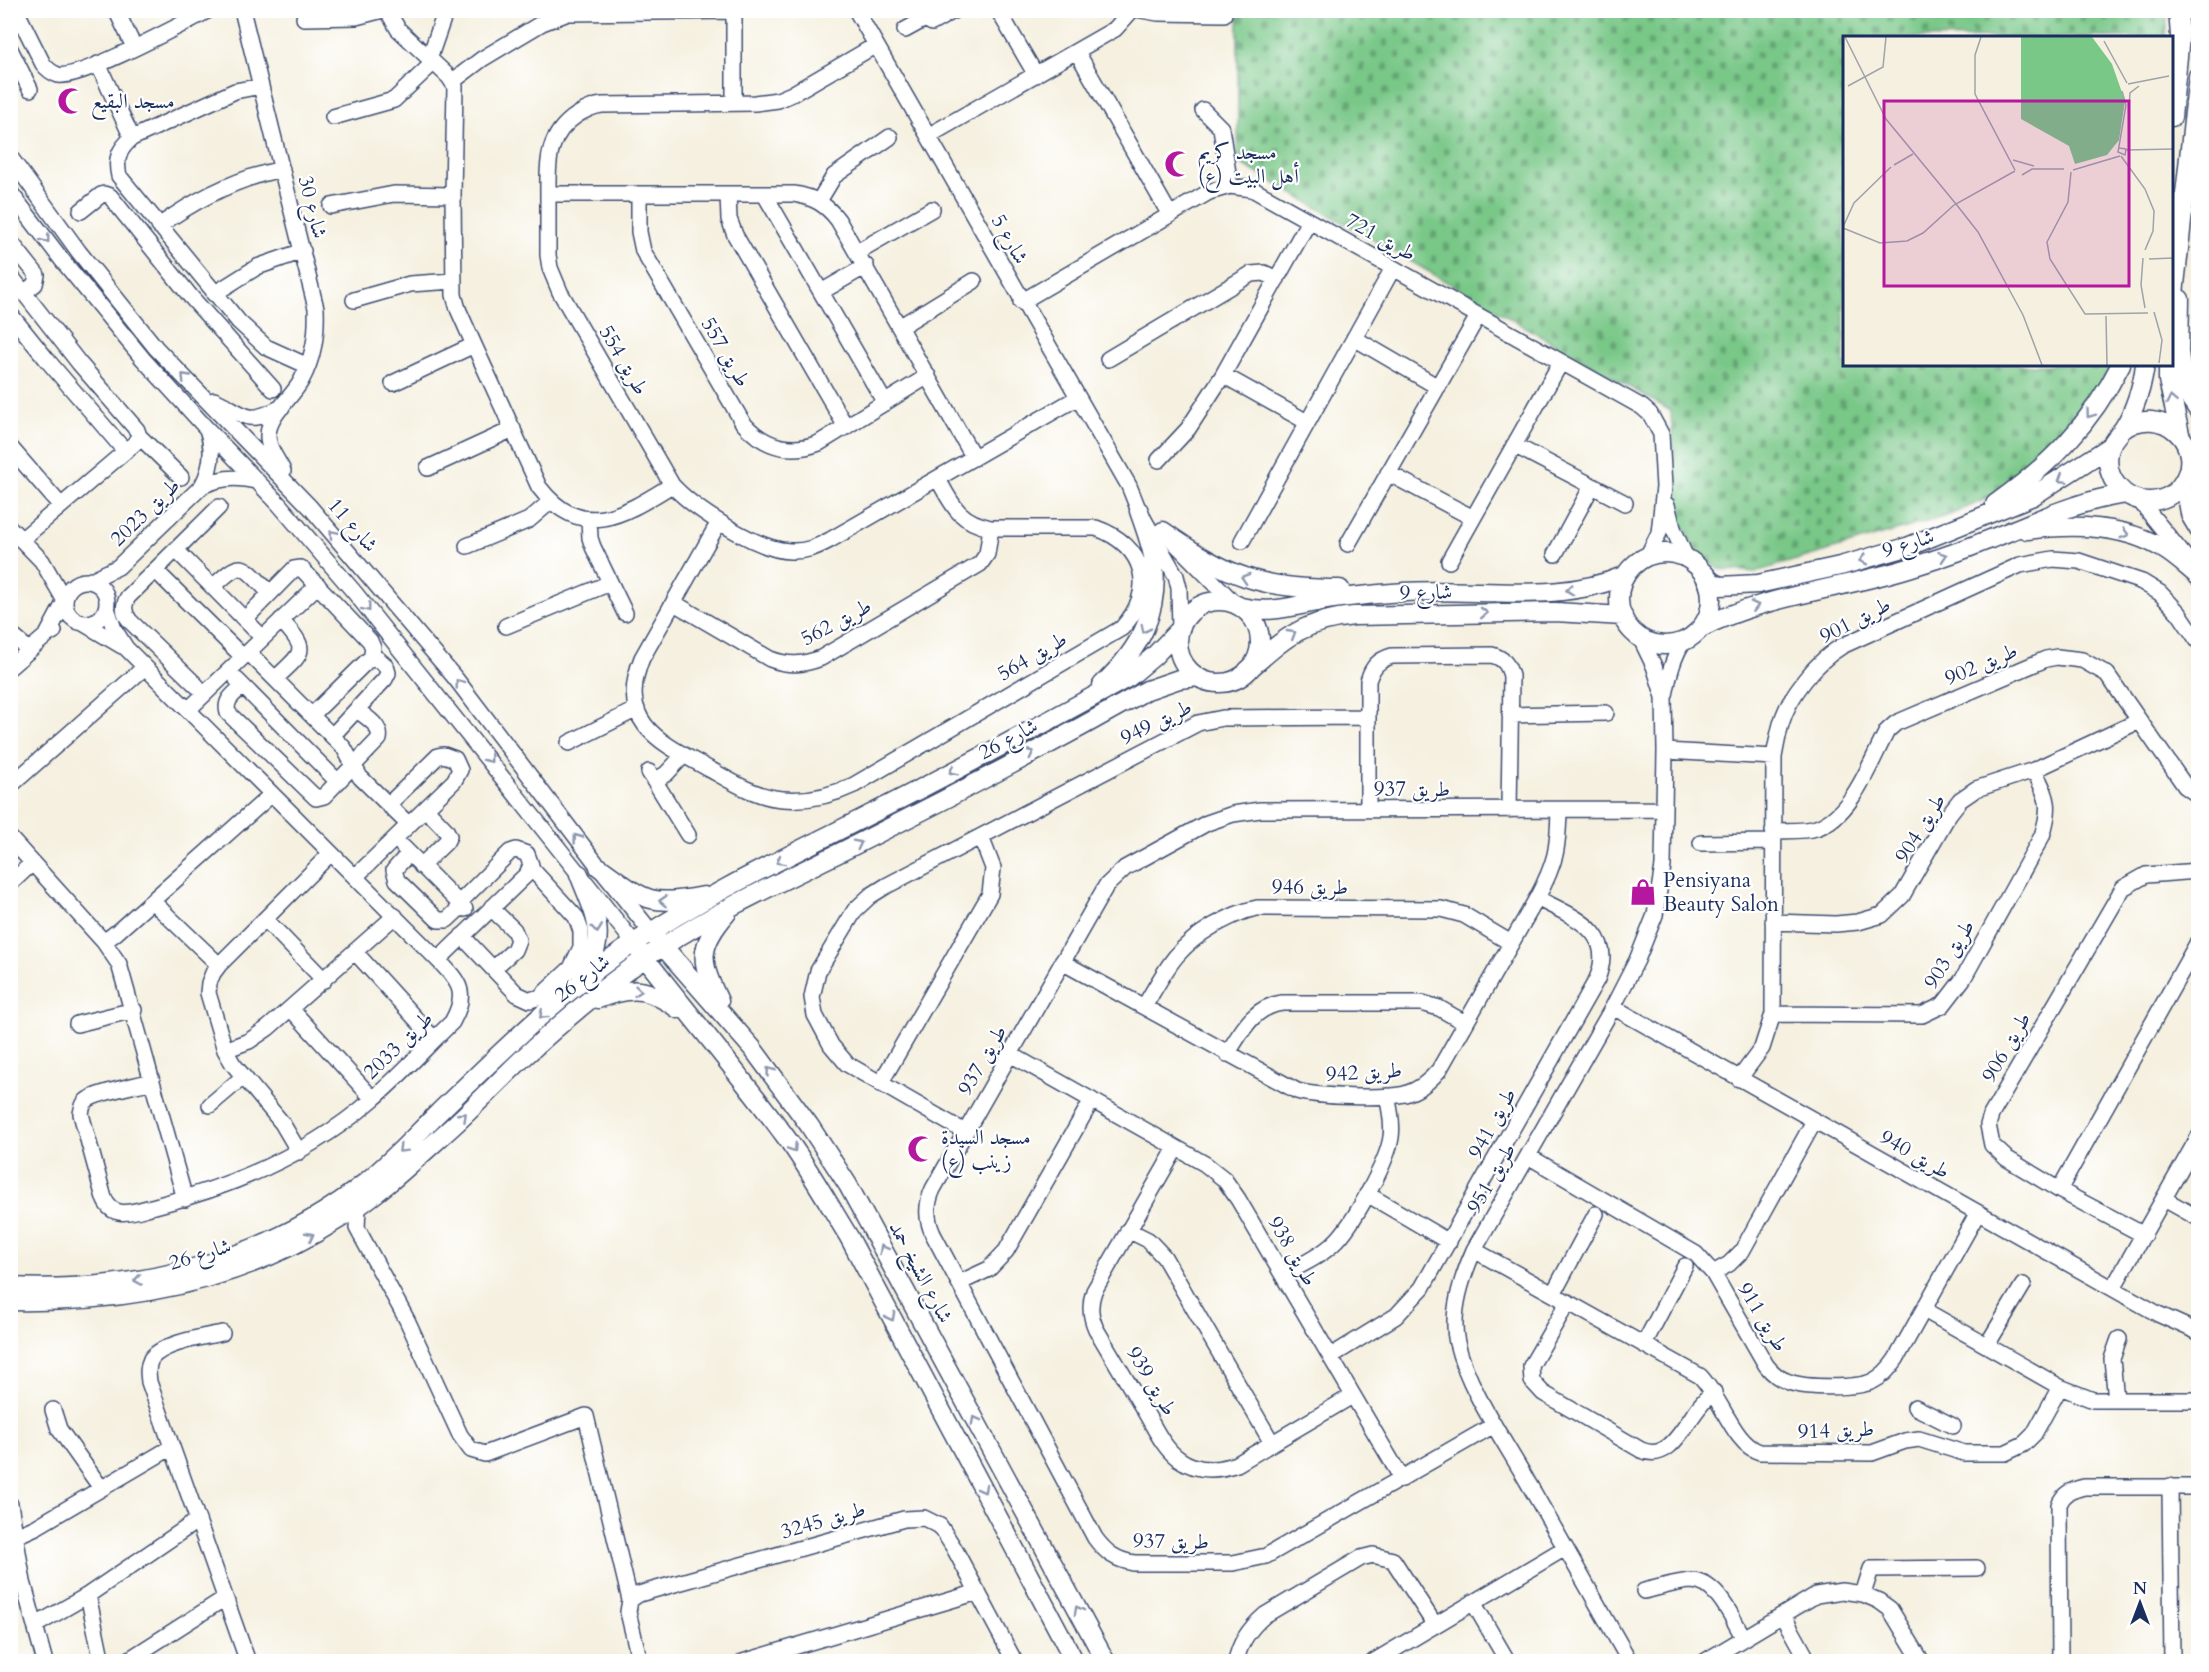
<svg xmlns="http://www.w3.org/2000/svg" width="2209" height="1672" viewBox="0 0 2209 1672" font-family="Cardo,Amiri,serif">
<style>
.cemetery{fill:url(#cemetery-stones);stroke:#4a7c73;stroke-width:1.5}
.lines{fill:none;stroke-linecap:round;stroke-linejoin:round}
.minor-casing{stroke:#3c4c71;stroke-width:18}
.major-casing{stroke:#3c4c71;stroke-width:21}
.minor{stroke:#fff;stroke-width:15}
.major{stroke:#fff;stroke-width:18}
.oneway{stroke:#8d97ae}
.labels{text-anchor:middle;stroke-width:4.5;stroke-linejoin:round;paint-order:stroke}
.poi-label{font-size:21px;fill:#1b2f5e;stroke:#fff;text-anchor:start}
.street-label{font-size:21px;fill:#1b2f5e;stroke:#fff}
.inset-road{fill:none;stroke:#9ea3ab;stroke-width:1.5}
.view{fill:#b5179e;fill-opacity:0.15;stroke:#b5179e;stroke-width:3}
.inset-edge{fill:none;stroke:#1b2f5e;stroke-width:3}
</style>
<defs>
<pattern id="cemetery-stones" width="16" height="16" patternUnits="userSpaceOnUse" patternTransform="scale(1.5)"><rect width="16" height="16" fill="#79c888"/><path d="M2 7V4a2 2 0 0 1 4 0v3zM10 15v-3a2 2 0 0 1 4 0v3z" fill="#62a372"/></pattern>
</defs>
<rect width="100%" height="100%" fill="#fff"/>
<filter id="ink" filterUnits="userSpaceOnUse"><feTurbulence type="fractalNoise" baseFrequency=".0167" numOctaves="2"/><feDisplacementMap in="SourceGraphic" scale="12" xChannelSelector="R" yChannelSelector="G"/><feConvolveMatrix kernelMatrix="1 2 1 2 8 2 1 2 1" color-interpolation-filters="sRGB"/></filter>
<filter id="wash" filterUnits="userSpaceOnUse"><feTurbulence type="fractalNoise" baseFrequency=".008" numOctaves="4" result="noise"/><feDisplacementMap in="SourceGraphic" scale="24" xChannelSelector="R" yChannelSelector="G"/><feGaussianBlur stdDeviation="1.35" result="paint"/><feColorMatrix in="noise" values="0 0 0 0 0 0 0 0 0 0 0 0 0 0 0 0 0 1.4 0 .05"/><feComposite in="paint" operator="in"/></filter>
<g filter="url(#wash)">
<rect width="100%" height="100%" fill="#f5f0df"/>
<path class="cemetery" d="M1238,11H2168L2165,37L1844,38V364L2112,365L2090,406L2049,457L2010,488L1950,515L1755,572L1719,569L1698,556L1676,510L1671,411L1238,162Z"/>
</g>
<g filter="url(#ink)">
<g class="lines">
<defs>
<path id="minor" d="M16,10L43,64C47,69 52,73 58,75C79,80 184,23 209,10
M116,10L134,47
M242,10L316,308C317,334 314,357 301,381C292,398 267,416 268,437C268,449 278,460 283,471
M387,10L398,29L449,77L455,86L453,195L454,295L458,309L474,345L539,487C582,543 625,514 672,485
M734,10V103
M856,10L1129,486L1139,511L1176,576L1179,588L1180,628
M998,10L1036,75
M1141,10L1158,13L1224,14
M304,18L356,17L383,10
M905,30L925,19L932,23L955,10
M876,45L792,94L778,100L755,103L602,105C592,106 585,110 577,115C545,136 548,165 548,199C548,218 548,236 548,255L550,268L560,292L672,485C694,509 757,550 790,551C805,552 817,547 830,540L1077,398
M10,49L30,89
M1077,52L1170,215
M429,59L446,10
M98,64L132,138
M453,81L482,59L542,23L568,13L734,11
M261,86L235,91L132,138C119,149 115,159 119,176L239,322L266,347L308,366
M1203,110L1221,128L1230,186
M333,117L394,100L433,63
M928,136L1115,29L1132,10
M10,157L79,252L156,348L310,507L456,679L599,867L652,933
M10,192L62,260L143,359L207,429L278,503L355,593L634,943
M548,194H794C813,197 826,204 838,220L974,458
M639,195V232L643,251L743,423C764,447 790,454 819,443L928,376
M728,195L729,219L735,235L846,427
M765,195L885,403
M819,201L834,176L890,137
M331,206L394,194L453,195
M81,211L101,195L104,194L110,196L191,297L273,389
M159,226C195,200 238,178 282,169
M10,241L37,275L35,284L24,293
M857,252L932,209
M10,275L79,363L137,430L139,436L135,443L21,540
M821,292L866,266
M214,294L257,267L303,251
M354,300L410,284L453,281
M1021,302L1209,192L1230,186L1252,189L1642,407L1650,414L1661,434L1664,487L1659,533L1647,557
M10,314L48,361L125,451
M901,326L974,281
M1354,338L1438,387
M1108,359L1251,274L1264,273L1277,279
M1223,375L1307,422
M393,383L474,345
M214,400C247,414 244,427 282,407
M139,436L181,477
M1514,445L1625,503
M10,447L61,506
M1159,460L1188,429L1223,375L1309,221
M428,468L513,429
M1388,473L1473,518
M2183,482L2189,516L2198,531
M202,486C212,468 214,449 207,429
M2139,500L2190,563
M1667,505L1673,528L1686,558
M589,519L590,538L593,547L625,613
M719,522L642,658C615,724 662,743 711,770C734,783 756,797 783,799C808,801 831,796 854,785L1122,628C1157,590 1145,545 1096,528H991C959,522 952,505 938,479
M10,528L42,561L65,601L47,635
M1242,541L1393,268
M1174,542L1235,604
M1348,544L1478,316
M467,546L529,520L551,501
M176,550L263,638
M1555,554L1592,486
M1449,561L1561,362
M155,570L243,657
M65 602a21 21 0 1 1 42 0a21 21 0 1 1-42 0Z
M89,581L118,567L202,486C220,477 237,476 256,481
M213,587C244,557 242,565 270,593
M674,603L770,659C789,666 803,665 821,658L980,564L987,554L991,528
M107,608L114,629L126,648L438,960C459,982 469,992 452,1022C426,1047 401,1075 373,1099C311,1153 235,1186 155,1206C137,1210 113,1222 104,1198L81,1114C82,1109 82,1105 86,1101C94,1093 139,1085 152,1081
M245,619L294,569L301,568L370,641L373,648L371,659
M83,623L122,646
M506,626L610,583
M10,634L29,650
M248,652L344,748L360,777L409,825
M10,667L47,635L54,631
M275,679C304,651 310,652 281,620
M237,680L338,782
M197,686L130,621C123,613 123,605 128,597L219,507
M243,686C234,694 224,700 228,713L316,798L324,796L379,739C382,726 367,718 357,710
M1665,695C1669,675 1673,657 1684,640
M188,710L318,585
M312,715L368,660L378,659L386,666L388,673L385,679L332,736
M1510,715L1606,713
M569,743L637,709
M1665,751L1774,757
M649,772L688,835
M654,781L666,774L684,755
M10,786L145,667
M1368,810V681C1372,667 1378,660 1392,656L1492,655C1503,658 1508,664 1511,676L1509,810
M1773,831C1786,830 1803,832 1816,828C1852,816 1870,763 1887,731L1896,723L2046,659L2057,657L2082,660L2107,674L2185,786L2198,795
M10,838L104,942L119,964L185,1199
M1701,843L1773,842
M403,847L465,909
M409,853L394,870L397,880L438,920H447L462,906
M421,866L446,842L449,836L446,830L426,809
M355,877L454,781L460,770L455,759L444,755L438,756L388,805
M10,884L32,863
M152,901L219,965
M491,908L514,930L518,940L514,950L493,969
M265,919L324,980
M1773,922L1836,924L1858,922L1882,915L1902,896L1949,814L1960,800L1976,789L2034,770L2139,721
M462,936L517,994L530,1000L540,997L571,968L581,947V931L576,917L531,868
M104,942L117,932L272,794
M355,952L434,1039
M438,960L527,874L531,865L527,854L516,850L510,852L459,903
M1062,962L1297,1091C1319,1097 1383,1099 1405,1094C1419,1090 1430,1081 1439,1070L1537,898C1556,862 1558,850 1559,810
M1144,1007C1166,970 1174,949 1213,926C1228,918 1241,911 1257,908L1441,909L1464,915L1511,943
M1613,1007L2158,1314L2198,1332
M291,1009L373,1099
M1773,1014L1922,1015L1943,1005L1963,979L2042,836C2052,804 2048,799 2034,770
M77,1024L134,1010
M225,1050L249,1041L268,1028L395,916
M1010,1054L1205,1164L1224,1179L1238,1199L1402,1479
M1227,1054C1242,1031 1253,1007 1282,1003H1422L1439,1008L1465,1023
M1739,1079L1762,1048L1773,1014L1774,757C1776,746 1778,735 1781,724C1789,695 1817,661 1842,646L2020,565L2053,559L2079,561L2142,582L2160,593L2179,613L2198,641
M880,1084L990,894L993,868L981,837
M210,1105L243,1077
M965,1132L847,1064L831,1045L815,1015L812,997L818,971L855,910L870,896L886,886L1198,723L1223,718L1367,717
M1176,1148L1094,1291C1089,1305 1090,1316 1096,1329C1112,1356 1128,1383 1144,1410C1154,1426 1163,1448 1179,1459C1197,1472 1217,1471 1237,1464L1352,1396
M299,1152L282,1123L233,1064L225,1050L208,993L209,983L213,973L219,965L331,853
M1528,1156L1696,1254L1713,1273L1766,1365C1772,1373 1779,1379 1789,1382C1805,1388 1857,1389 1873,1381C1883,1376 1890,1368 1896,1359L1977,1214
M2059,1190L2198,942
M1367,1194L1449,1242
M2164,1199L2198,1218
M358,1207L357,1228L407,1320L460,1435L471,1450L485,1454L586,1416L630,1600
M1128,1230L1148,1240L1164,1257L1272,1443
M2144,1235L2059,1190L2006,1158L1992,1145L1988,1125L1991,1115L2123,888L2146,875L2198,871
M1474,1250L1700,1376C1721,1397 1734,1445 1760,1452L1872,1453L1905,1441L1919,1439L1964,1453H2005L2024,1444L2034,1434L2060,1387
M1713,1273L1729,1264L1742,1251L1814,1121
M1283,1275C1300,1265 1320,1257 1334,1243C1352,1227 1388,1161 1391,1137C1393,1124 1390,1109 1387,1096
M959,1283L989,1269L1006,1251L1092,1100
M2113,1288L2198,1138
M1553,1294L1596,1214
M1568,1302L1531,1366L1532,1381L1543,1393L1641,1450C1676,1465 1688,1409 1714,1392
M1924,1310L2060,1387L2093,1400H2198
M222,1333C203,1337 162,1343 151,1359C147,1367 148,1374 149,1382L248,1662
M1644,1344L1685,1266
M1987,1345L2023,1285
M1331,1356L1396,1316L1422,1288L1597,979C1617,930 1572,917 1537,898
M2116,1400L2112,1359L2119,1339
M1915,1407L1953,1426
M53,1410L59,1429L101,1488
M1494,1425L1266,1556L1233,1563H1134C1116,1560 1106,1553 1095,1538L933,1234C926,1219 926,1204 933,1189L1106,886L1125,868L1207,823L1233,814L1260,810L1664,809
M2170,1486L2172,1662
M10,1504L23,1582L45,1662
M16,1536L36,1527L172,1447
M1644,1591C1659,1588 1675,1582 1691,1581C1718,1581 1732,1619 1744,1638
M1863,1594L1871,1569L1977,1568
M88,1595L102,1662
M1473,1602L1508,1662
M1783,1615L1809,1662
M36,1625L88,1595L198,1520
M125,1662L225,1598
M640,1662L628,1612L630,1600L639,1594L904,1519L924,1518L940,1526L954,1548L1015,1662
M743,1662L978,1592
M1236,1662C1239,1643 1251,1627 1265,1615L1361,1558L1373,1555L1393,1560L1435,1625
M1373,1662L1565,1548
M1630,1662C1594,1599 1559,1536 1523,1474C1501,1436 1467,1386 1457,1343C1450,1313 1462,1277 1474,1250L1613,1007L1637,960L1655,915L1663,866L1665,751L1664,697L1654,666L1640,637
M1704,1662L1816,1595L1842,1591L1863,1594L1879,1601L1890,1609L1922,1662
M2060,1662L2059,1505C2063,1493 2072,1490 2084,1487H2198"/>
<path id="major" d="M2172,117L2180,36L2178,10
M2180,299L2179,352L2184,389L2198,410
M2172,312L2198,76
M2168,364V380L2180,434
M2122,430C2161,401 2209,446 2181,485C2174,495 2162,501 2150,501C2124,502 2104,478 2109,452C2111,442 2117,437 2123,429C2134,412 2143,385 2145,364
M1995,504C2049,466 2091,424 2121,364
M2027,530C2071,524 2122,524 2162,548C2175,555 2187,567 2198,576
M1163,531C1228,577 1260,589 1340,589
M1619 599a46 46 0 1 1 92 0a46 46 0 1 1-92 0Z
M1703,572L1712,582L1720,586L1758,584L1840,566L1907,547L2033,496L2111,446
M1178 642a41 41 0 1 1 82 0a41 41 0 1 1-82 0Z
M1241,607C1274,614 1290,606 1322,601C1349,596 1377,594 1404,592C1478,587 1557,605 1626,575
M1701,628C1765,595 1845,589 1915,566C1937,559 1959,552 1980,543C2029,525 2073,501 2126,494
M1247,671C1285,638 1302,621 1354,616L1555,612L1623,616
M1102,685C1141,648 1161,611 1153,556C1150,541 1144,525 1139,511
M599,867C645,900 647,907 704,896
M579,874C596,918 610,936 581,979
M655,937L753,1049L809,1125L848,1185L1106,1662
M638,949C687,1012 738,1072 785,1136C809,1168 828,1203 849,1237L1075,1662
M598,999C633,986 647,987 678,1009
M719,1001C700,961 697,948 727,913
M10,1287C136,1293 267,1262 366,1182C392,1161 414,1137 437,1114C499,1054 562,991 634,943C707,894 791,855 869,815C957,771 1043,724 1129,677L1154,656L1179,630
M10,1301C125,1303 242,1282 339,1219C380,1194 416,1159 452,1127C476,1105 499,1081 523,1058C567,1017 612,979 662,947C727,905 798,874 867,839C961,792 1055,742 1147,690L1179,679L1198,677"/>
</defs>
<use href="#minor" class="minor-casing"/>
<use href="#major" class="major-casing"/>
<use href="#minor" class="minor"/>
<use href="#major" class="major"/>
</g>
<defs><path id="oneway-chevron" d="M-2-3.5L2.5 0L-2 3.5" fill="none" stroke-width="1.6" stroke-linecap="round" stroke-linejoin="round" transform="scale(1.5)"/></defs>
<g class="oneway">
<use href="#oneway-chevron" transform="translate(46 239) rotate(52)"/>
<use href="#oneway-chevron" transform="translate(185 377) rotate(-134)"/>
<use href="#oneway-chevron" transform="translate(2171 400) rotate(-101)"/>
<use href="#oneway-chevron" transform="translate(2090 414) rotate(126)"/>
<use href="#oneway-chevron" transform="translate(2062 479) rotate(148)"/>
<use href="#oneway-chevron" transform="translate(333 534) rotate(-131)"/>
<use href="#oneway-chevron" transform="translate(2125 534) rotate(16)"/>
<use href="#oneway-chevron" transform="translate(1943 556) rotate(-19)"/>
<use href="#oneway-chevron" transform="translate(1863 560) rotate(165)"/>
<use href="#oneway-chevron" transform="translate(1245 578) rotate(-162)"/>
<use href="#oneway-chevron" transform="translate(1570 590) rotate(174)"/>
<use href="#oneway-chevron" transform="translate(1755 606) rotate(-14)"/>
<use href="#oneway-chevron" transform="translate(367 608) rotate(52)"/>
<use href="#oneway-chevron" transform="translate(1484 613) rotate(-1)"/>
<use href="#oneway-chevron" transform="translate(1145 629) rotate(116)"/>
<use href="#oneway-chevron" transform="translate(1292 634) rotate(-31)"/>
<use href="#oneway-chevron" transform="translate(459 683) rotate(-128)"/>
<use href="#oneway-chevron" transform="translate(1030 753) rotate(-28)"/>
<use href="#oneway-chevron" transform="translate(489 759) rotate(52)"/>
<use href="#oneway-chevron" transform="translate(953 771) rotate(152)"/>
<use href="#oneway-chevron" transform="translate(577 838) rotate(-127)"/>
<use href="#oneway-chevron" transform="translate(858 844) rotate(-27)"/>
<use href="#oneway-chevron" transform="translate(780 861) rotate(151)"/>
<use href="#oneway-chevron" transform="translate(663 901) rotate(-177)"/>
<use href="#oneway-chevron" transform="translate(597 929) rotate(83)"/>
<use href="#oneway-chevron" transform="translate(638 991) rotate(5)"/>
<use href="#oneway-chevron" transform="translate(543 1015) rotate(139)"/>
<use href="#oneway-chevron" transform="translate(770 1071) rotate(-127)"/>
<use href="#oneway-chevron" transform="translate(463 1116) rotate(-44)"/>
<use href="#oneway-chevron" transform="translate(793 1148) rotate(57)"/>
<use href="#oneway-chevron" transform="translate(402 1149) rotate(135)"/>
<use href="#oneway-chevron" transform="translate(310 1236) rotate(-28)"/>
<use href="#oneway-chevron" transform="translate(883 1249) rotate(-118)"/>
<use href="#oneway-chevron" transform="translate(138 1280) rotate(171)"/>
<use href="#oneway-chevron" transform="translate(891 1317) rotate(62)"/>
<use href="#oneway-chevron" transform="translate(975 1420) rotate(-118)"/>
<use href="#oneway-chevron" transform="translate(983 1489) rotate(62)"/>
<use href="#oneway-chevron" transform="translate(1078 1610) rotate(-118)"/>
</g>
</g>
<defs>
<symbol id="mosque-bare" viewBox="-9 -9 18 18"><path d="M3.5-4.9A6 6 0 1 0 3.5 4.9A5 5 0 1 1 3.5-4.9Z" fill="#b5179e" stroke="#fff" stroke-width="2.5" paint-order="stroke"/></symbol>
<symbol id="shop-bare" viewBox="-9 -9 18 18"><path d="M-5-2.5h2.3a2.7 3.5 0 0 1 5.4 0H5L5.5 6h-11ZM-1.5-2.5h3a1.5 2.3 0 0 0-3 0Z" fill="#b5179e" stroke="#fff" stroke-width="2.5" paint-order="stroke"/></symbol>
</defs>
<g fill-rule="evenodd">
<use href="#mosque-bare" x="52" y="82" width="38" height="38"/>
<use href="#mosque-bare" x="1159" y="145" width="38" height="38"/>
<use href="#shop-bare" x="1624" y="873" width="38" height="38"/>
<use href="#mosque-bare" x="902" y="1130" width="38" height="38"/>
</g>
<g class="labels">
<g class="poi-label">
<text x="91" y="108">مسجد البقيع</text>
<text x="1198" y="159">مسجد كريم<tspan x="1198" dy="24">أهل البيت (ع)</tspan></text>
<text x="1663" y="887">Pensiyana<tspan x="1663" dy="24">Beauty Salon</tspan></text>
<text x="941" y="1144">مسجد السيدة<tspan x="941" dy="24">زينب (ع)</tspan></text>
</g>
<g class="street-label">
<text transform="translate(313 207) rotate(76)" y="7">شارع 30</text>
<text transform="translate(1381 237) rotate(29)" y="7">طريق 721</text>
<text transform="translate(1010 239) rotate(61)" y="7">شارع 5</text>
<text transform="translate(726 352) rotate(60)" y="7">طريق 557</text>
<text transform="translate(624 360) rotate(60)" y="7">طريق 554</text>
<text transform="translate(145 512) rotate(-44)" y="7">طريق 2023</text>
<text transform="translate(353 525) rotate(49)" y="7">شارع 11</text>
<text transform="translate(1908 543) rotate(-17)" y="7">شارع 9</text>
<text transform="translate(1426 592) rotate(-1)" y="7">شارع 9</text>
<text transform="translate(1855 620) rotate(-27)" y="7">طريق 901</text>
<text transform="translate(836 622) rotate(-28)" y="7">طريق 562</text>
<text transform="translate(1032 656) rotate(-30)" y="7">طريق 564</text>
<text transform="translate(1981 664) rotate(-23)" y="7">طريق 902</text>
<text transform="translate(1156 722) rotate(-26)" y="7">طريق 949</text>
<text transform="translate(1008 739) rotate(-28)" y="7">شارع 26</text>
<text x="1412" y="796">طريق 937</text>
<text transform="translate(1920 828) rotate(-58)" y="7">طريق 904</text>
<text x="1310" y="894">طريق 946</text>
<text transform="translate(1949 954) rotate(-58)" y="7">طريق 903</text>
<text transform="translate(582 978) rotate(-38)" y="7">شارع 26</text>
<text transform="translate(398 1045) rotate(-44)" y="7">طريق 2033</text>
<text transform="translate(2006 1047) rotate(-60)" y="7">طريق 906</text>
<text transform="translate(982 1060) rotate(-60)" y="7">طريق 937</text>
<text transform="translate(1364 1072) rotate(-3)" y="7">طريق 942</text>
<text transform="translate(1492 1123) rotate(-61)" y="7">طريق 941</text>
<text transform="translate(1915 1154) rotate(30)" y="7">طريق 940</text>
<text transform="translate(1491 1178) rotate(-60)" y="7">طريق 951</text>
<text transform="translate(1293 1251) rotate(60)" y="7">طريق 938</text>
<text transform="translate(200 1254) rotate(-17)" y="7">شارع 26</text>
<text transform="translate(921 1272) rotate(62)" y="7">شارع الشيخ حمد</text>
<text transform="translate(1763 1317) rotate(59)" y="7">طريق 911</text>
<text transform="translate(1152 1381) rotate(59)" y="7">طريق 939</text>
<text transform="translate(1836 1430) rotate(-2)" y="7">طريق 914</text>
<text transform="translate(823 1520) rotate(-16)" y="7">طريق 3245</text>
<text transform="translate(1171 1541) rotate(1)" y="7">طريق 937</text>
</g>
</g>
<g transform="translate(1843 36)">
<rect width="330" height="330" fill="#f5f0df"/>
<path d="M178,1H249L269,28L282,65L276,104L264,119L232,128L226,110L178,83Z" fill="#79c888"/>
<path class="inset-road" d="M2,1L43,83L113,168M138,1L132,19V58L172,134M261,5L284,47M285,48L326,40M5,50L40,31L43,1M286,71L287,57L296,50M276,112L283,113L282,119L275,116L283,69L279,55M283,114L330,113M278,120L302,153L311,175L310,195L302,214M170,124L191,130M51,129L70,118M230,134L277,120M228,136L225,166L204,206L207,223L242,278L305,277M179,139L189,133H221M113,168L135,196L180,279L199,329M0,191L11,167L48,131M0,192L37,207L64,205L80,197L111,169L172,135M300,222L298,249L302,272M306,223L330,222M311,276L319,304L316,327M263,280L264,329"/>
<path class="view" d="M41,65H286V250H41Z"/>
<rect width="330" height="330" class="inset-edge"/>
</g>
<rect width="2209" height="1672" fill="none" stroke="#fff" stroke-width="36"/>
<g transform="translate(2140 1603)" stroke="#ffffff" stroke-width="4.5" paint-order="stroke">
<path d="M0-4.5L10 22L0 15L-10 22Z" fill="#1b2f5e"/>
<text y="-9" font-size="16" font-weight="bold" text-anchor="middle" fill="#1b2f5e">N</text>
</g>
</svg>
